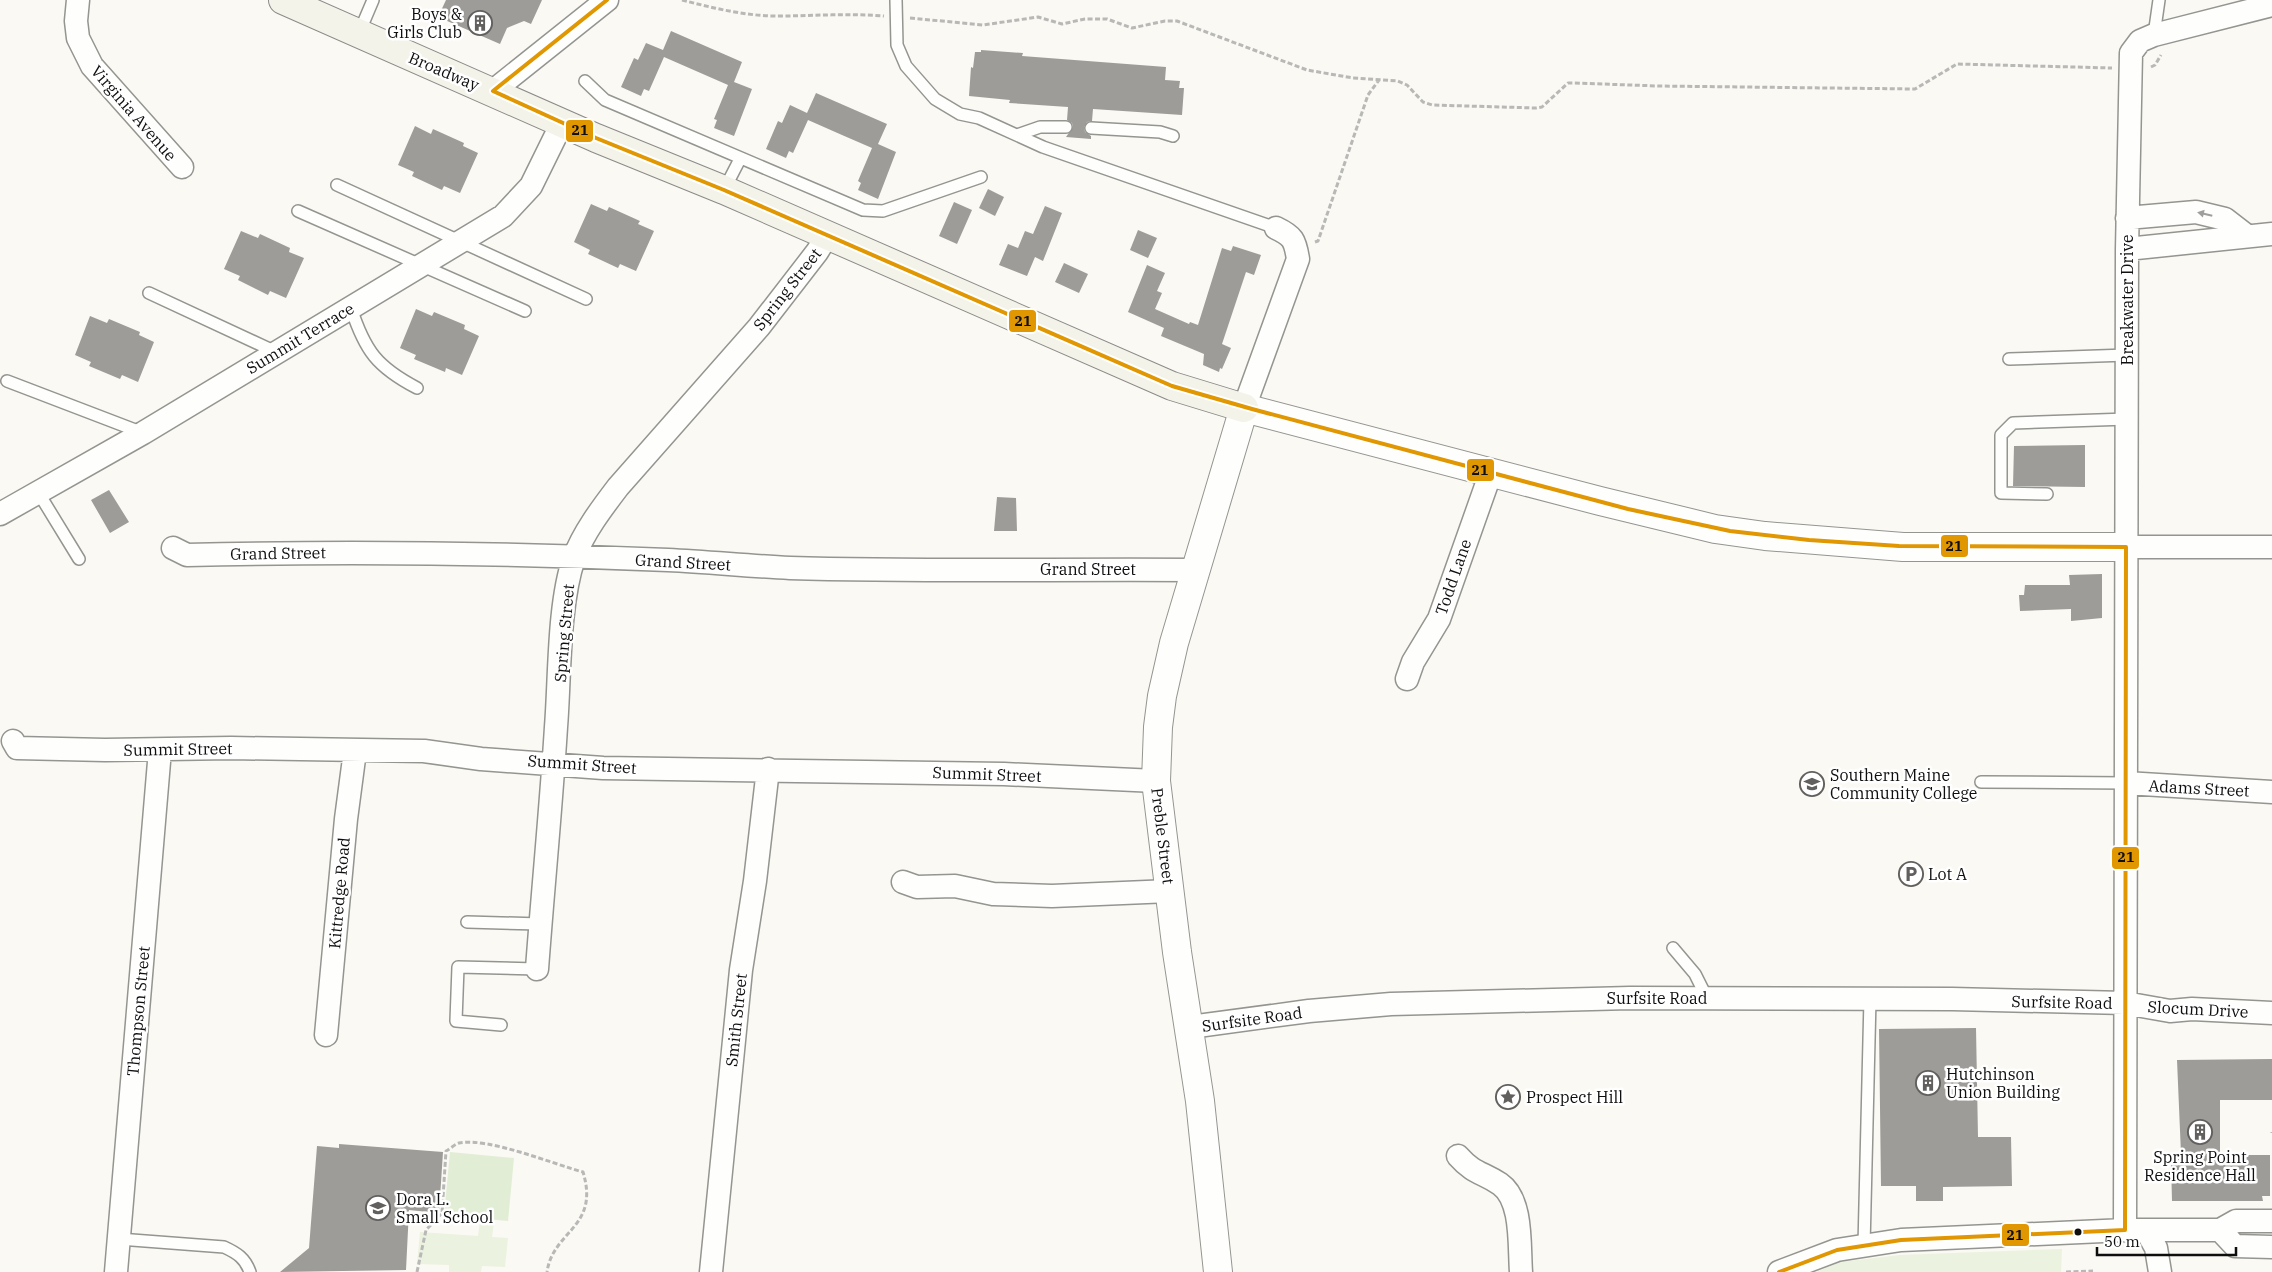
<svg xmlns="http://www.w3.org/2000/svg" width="2272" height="1272" viewBox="0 0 2272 1272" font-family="'IBM Plex Serif',serif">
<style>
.green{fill:#e1edd5}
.pitch{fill:#ebf2df}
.building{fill:#9e9c98}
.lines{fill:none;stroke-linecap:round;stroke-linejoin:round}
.service-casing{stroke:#949491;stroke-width:14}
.minor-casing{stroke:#949491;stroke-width:25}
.tertiary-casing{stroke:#949491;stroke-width:30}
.secondary-casing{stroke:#8b8a88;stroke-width:30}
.path{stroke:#b8b8b7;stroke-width:3;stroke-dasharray:5 2.5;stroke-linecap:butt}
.service{stroke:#fefefd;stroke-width:11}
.minor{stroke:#fefefd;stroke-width:22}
.tertiary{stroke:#fefefd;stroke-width:28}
.secondary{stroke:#f3f3ea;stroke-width:28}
.bus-1-casing{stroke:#fff;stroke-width:8}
.bus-1{stroke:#e09701;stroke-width:4}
.oneway{fill:#9e9e9d}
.bus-dot{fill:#0e0e0e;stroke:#fff;stroke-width:2}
.labels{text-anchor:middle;stroke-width:5;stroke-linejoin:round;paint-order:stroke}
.poi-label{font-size:16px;fill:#0e0e0e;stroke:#fff;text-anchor:start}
.street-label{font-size:16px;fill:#0e0e0e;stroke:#fff}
.line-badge{stroke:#fff;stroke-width:2}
.pale-badge-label{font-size:14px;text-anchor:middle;font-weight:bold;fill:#111}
</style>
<rect width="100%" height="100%" fill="#faf9f3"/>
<path class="green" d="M450,1152L514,1158L508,1221L444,1215Z"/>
<path class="pitch" d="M480,1221L494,1222L492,1237L508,1238L505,1267L482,1266L481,1272H449V1265L417,1264L420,1232L478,1236Z
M2062,1249L2061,1272H1816L1840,1262L1900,1255Z"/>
<path class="building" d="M446,0H542L531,24L524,21L507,28L500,44L438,17Z
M671,31L742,62L734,82L752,89L734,136L714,128L717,120L714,119L728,85L664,57L649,91L644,89L641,96L621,87L634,58L638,60L646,43L663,50Z
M981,50L1023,53L1022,56L1166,67L1165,80L1180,81L1179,88H1184L1182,115L1093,109L1092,121L1087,122L1084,127L1085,132L1091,136V139L1066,137L1073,127L1072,123L1067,120L1068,107L1009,103L1010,100L969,96L971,67L973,68L975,52H981Z
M816,93L887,124L878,144L896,152L878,199L858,190L861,183L858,181L872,148L842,135L808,120L793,153L789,151L786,158L766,149L778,121L782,123L790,105L807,113Z
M415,126L431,134L433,129L464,143L463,146L478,153L460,193L444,186L442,190L412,176L414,172L398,165Z
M988,189L1004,197L995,216L979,208Z
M954,202L972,210L957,244L939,236Z
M591,204L607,211L609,207L640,221L638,224L654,231L636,271L620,264L618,268L588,254L590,250L574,242Z
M1045,206L1062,213L1043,261L1035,257L1027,276L999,265L1008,244L1018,248L1025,231L1033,234Z
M1138,230L1157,238L1148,258L1130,250Z
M241,231L258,238L260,234L290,248L289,252L304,258L286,298L270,291L268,295L238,280L240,276L224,269Z
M1233,246L1261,255L1254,275L1246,272L1222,344L1231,348L1222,369L1220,368L1219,372L1203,365L1204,354L1161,336L1164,328L1128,312L1147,265L1165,273L1157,291L1162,293L1155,309L1189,324L1190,322L1198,325L1222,248L1231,251Z
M1064,263L1088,274L1079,293L1055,282Z
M416,309L432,316L434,312L465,325L464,329L479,336L462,375L446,368L445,372L414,359L416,355L400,348Z
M90,316L107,323L109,319L140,332L139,335L154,342L138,382L122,375L120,379L89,366L91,362L75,355Z
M2085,445V487L2013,486L2014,446Z
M109,490L129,522L110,533L91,500Z
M997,497L1016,498L1017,531H994Z
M2102,574V618L2071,621V609L2020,611L2019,595H2024L2025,585H2070L2069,575Z
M1976,1028L1978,1137H2011L2012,1186L1943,1187V1201H1916V1186H1881L1879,1029Z
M2272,1059V1100H2220V1155H2270V1196H2262L2263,1201H2172L2171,1162H2177V1154H2181L2177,1060Z
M339,1144L443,1152L439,1213L409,1210L406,1270L280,1272L309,1248L317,1146L339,1148Z"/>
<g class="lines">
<defs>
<path id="service" d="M896,0L897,45L906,66L935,99L960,114L979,118L1043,147L1276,228
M359,33L373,0
M2154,35L2159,0
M585,81L605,100L863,210L883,211L981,177
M1091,128L1160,132L1173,136
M1017,135L1040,127H1066
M337,185L586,299
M724,190L740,159
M298,211L525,311
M149,293L276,352
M351,308C365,351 377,367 417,388
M2009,359L2127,355
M7,381L143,433
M38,492L79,559
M2047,494L2001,493V435L2013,423L2127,419
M1981,782L2126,783
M467,922L540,924
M1673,948L1695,974L1707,998
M501,1025L456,1021L458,967L537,969
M119,1239L224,1247C237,1253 245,1258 250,1272
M1864,1246L1870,999"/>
<path id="minor" d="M78,0L76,21L78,38L92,66L182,167
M493,91L607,0
M2127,218L2196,212L2225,219L2247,236
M2127,249L2272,234
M1244,408L1298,259C1295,240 1293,236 1276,228
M0,514L143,433L503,216L531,186L562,123
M2126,547H2272
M173,548L187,555C348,551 508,553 668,560C709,562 749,566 790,568C925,572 1060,569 1195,570
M1407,679L1413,662L1439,619L1491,472
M13,741L17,748L105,750L231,748L424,751L481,759L603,768L1004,774L1156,781
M2126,783L2272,792
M903,882L917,887L955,886L993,894L1052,896L1170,891
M537,969C543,888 551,808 556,727C560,677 558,605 574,558C583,533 602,508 618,487L759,327L817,252L827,236
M1190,1027L1309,1011L1391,1004L1630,998L1952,999L2125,1003L2170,1011L2192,1009L2272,1013
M326,1035L346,819L355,751
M1458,1156C1474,1174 1482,1172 1500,1184C1523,1200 1519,1246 1521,1272
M2125,1230L2127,249L2131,53L2140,41L2154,35L2272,5
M2146,1230L2156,1248L2160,1272
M2220,1230L2235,1246L2272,1247
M116,1272L160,750
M711,1272L741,970L755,881L768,769
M1779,1272L1837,1250L1901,1240L2125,1230H2220L2236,1221H2272"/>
<path id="tertiary" d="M1218,1272L1200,1101L1177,952L1156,781L1158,727L1162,696L1174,643L1244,408L1600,501L1715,529L1765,536L1903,547H2126"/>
<path id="secondary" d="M283,0L596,138L724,190L1172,386L1244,408"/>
</defs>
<use href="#service" class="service-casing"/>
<use href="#minor" class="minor-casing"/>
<use href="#tertiary" class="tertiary-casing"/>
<use href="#secondary" class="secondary-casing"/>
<path class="path" d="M682,0C713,8 745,16 777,16C813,16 848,13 884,16
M910,18L983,25L1038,17L1062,24L1085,19H1107L1132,28L1165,21H1177L1307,70L1353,78L1398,81L1407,85L1423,102L1432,105L1536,108L1542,107L1568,83H1573L1658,86L1915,89L1957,64L2112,68
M2151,67L2155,65L2161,55
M1315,242L1318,241L1368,95L1379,80
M2272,1132V1133
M417,1272L426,1230L442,1213L446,1151C450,1149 455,1144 459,1143C488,1137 553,1164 583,1172C600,1228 553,1230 547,1272
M2066,1272L2093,1271"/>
<use href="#service" class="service"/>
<use href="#minor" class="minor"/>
<use href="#tertiary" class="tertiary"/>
<use href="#secondary" class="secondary"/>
<defs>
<path id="bus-1" d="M607,0L493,91L596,138L724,190L1172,386L1252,409L1628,509L1730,531L1809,540L1899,546L2126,547L2125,1230L1901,1240L1837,1250L1779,1272"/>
</defs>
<use href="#bus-1" class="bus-1-casing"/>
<use href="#bus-1" class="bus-1"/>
</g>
<defs><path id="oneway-solid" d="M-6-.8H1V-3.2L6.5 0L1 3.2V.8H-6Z" transform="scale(1.25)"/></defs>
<use class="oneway" href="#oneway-solid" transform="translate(2205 214) rotate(-167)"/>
<defs>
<symbol id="building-ring" viewBox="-11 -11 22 22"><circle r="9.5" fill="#fff" stroke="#61605e" stroke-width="1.5"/><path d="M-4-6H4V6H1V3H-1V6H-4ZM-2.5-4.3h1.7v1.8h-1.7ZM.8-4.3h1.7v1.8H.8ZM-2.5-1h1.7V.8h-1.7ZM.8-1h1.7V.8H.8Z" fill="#61605e"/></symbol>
<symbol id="university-ring" viewBox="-11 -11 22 22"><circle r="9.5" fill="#fff" stroke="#61605e" stroke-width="1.5"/><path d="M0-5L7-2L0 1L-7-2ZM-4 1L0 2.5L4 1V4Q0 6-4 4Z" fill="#61605e"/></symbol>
<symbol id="parking-ring" viewBox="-11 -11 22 22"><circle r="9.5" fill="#fff" stroke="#61605e" stroke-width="1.5"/><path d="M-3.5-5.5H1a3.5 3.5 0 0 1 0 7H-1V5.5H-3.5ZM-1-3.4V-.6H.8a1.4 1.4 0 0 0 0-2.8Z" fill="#61605e"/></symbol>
<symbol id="sight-ring" viewBox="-11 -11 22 22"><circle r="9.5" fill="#fff" stroke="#61605e" stroke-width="1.5"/><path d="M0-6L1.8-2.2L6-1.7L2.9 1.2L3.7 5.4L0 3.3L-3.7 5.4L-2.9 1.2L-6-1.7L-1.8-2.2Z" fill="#61605e"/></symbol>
<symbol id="school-ring" viewBox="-11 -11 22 22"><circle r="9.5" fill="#fff" stroke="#61605e" stroke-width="1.5"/><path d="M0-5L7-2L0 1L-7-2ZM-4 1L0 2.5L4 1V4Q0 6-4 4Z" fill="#61605e"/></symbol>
</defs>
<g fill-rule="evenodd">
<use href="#building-ring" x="466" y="9" width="28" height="28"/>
<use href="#university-ring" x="1798" y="770" width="28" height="28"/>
<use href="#parking-ring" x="1897" y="860" width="28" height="28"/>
<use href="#building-ring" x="1914" y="1069" width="28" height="28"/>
<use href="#sight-ring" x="1494" y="1083" width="28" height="28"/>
<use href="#building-ring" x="2186" y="1118" width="28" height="28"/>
<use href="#school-ring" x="364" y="1194" width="28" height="28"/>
</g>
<circle class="bus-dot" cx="2078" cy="1232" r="4.5"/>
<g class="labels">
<g class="poi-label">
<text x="462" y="20" text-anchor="end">Boys &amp;<tspan x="462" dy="18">Girls Club</tspan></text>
<text x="1830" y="781">Southern Maine<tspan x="1830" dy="18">Community College</tspan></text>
<text x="1928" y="880">Lot A</text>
<text x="1946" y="1080">Hutchinson<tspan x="1946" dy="18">Union Building</tspan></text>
<text x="1526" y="1103">Prospect Hill</text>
<text x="2200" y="1163" text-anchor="middle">Spring Point<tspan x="2200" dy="18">Residence Hall</tspan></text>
<text x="396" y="1205">Dora L.<tspan x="396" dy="18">Small School</tspan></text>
</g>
<g class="street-label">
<text transform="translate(444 71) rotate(23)" y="6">Broadway</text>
<text transform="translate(134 113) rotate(49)" y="6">Virginia Avenue</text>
<text transform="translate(787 289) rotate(-52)" y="6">Spring Street</text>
<text transform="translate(2127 300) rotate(-90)" y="6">Breakwater Drive</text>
<text transform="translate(300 338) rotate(-31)" y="6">Summit Terrace</text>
<text transform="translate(278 553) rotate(-1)" y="6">Grand Street</text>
<text transform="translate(683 562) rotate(3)" y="6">Grand Street</text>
<text x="1088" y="575">Grand Street</text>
<text transform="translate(1453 577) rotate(-71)" y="6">Todd Lane</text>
<text transform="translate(564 633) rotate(-85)" y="6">Spring Street</text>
<text transform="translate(178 749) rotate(-1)" y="6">Summit Street</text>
<text transform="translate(582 764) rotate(4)" y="6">Summit Street</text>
<text transform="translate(987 774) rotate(2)" y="6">Summit Street</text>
<text transform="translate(2199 788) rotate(3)" y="6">Adams Street</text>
<text transform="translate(1163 836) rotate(83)" y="6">Preble Street</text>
<text transform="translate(339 893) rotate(-85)" y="6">Kittredge Road</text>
<text x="1657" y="1004">Surfsite Road</text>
<text transform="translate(2062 1002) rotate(1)" y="6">Surfsite Road</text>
<text transform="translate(2198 1009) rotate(3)" y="6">Slocum Drive</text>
<text transform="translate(138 1011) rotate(-85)" y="6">Thompson Street</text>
<text transform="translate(1252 1019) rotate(-8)" y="6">Surfsite Road</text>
<text transform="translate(736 1020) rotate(-84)" y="6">Smith Street</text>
</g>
</g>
<g class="line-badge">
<rect x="565" y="119" width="29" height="24" rx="5" fill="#e09701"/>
<rect x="1008" y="309" width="29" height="24" rx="5" fill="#e09701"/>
<rect x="1466" y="458" width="29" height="24" rx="5" fill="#e09701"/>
<rect x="1940" y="534" width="29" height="24" rx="5" fill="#e09701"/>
<rect x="2111" y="846" width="29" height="24" rx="5" fill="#e09701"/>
<rect x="2001" y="1223" width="29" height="24" rx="5" fill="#e09701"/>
</g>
<g class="pale-badge-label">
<text x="580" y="135">21</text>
<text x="1023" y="326">21</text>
<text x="1480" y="475">21</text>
<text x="1954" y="551">21</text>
<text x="2126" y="862">21</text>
<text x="2015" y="1240">21</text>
</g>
<path d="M2097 1247v8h139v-8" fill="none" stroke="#0e0e0e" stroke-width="2.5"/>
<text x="2104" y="1247" font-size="15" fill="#0e0e0e" stroke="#ffffff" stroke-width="4" paint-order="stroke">50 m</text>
</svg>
